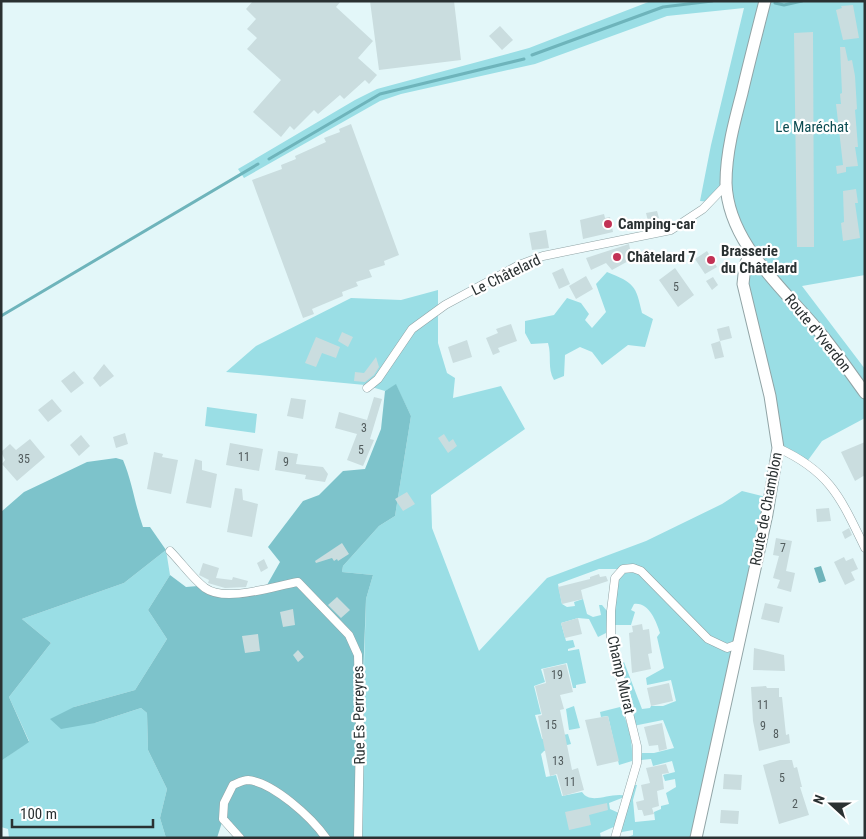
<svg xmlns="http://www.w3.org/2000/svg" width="866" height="839" viewBox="0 0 866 839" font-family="'Roboto Condensed',sans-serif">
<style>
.green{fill:#9adee5;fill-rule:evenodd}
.forest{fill:#7dc3cb}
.water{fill:#6eb4bb}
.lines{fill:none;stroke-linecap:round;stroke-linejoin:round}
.stream{stroke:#6eb4bb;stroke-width:3}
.building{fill:#cadddf}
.street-casing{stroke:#91a4a6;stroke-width:9}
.secondary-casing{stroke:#91a4a6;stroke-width:13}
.street{stroke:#fff;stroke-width:8}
.secondary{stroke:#fff;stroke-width:11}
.poi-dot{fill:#c23255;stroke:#fff;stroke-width:2}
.labels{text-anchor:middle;stroke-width:4.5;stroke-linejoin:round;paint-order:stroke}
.number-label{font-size:12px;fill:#525c5d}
.park-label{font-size:15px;fill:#0c4c52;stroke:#fff}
.poi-label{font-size:15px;font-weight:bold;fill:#2a3132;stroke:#fff;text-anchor:start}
.street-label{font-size:15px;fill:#2a3132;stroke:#fff}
</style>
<rect width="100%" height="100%" fill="#e3f7f9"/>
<path class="green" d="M865,1V275L802,286L865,369V418L822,441L806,463L778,448L743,284L751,252L726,185L710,202L700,201L711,145L744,8L667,16L535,64L401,94L380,101L244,178L238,169L355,100L377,89L529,48L651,1Z
M607,272C634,283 636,285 642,313L653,319L645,347L628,345L602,365L592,352L580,347L565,355L564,376L554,380C547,368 552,356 548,343L531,344L525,333V321L554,315L567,298L581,303L589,314L585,320L592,328L606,312L596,284Z
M438,290V343L447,373L455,378L453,398L501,386L525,429L431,495L432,528L479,651L547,578L646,541L722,504L742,491L770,498L696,838H626L633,835V830L622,832L617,830L618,825L600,833L601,838H359L366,599L373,575L342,572L343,566L379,526L395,516L411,416L396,385L385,391L365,385L226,372L256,346L351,298L401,300ZM599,569H623L613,592L611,625H631L635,612L631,610L634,604C649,602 656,621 660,633L657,637L664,668L646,678L647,685L671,680L676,701L663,706H651L650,708L642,709L624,662L616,665L633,726L663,720L674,748L654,753H642L641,760L651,759L653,766L672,761L675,772L663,775L665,781L675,779L676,787L666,793L669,804L661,806V809L654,812L655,820L635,822L633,800L637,785H630L627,796C611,791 591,806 582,792L562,796L556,775L546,777L541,754L544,751L571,744L568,734L542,739L535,715L541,714L534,686L545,682L541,669L567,663L573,688H576V685L586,683L579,649L568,651V649L575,647L573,640L566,641L561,623L578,618L589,619L598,637L606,633L607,611L602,605H599L601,615L593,617L587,614L583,599L574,602L575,606L567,607L562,604L558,584ZM627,796L621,814L610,809L609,803Z
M207,407L257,414L255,433L205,426Z
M166,550L170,575L148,610L167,639L135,690L74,707L95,723L141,708L147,713L148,750L167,789L160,818L166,838H9L8,829L1,827V761L29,741L9,697L51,643L22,619L124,583Z
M574,706L580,728L569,730L566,709Z
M620,707C629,724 633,742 632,761L619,765L608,716L601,717L600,712Z"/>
<path class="forest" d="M396,384L411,416L395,516L379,526L343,566L342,572L373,575L366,599L357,838H241L223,819L217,838H166L160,818L167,789L148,750L147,713L141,708L95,723L61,729L50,719L74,707L135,690L167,639L148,610L170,575L186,587L198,586L212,596H236L263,592L280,562L268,547L303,501L319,495L343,471L365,469L381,429L385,391Z
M116,458L123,460C132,481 135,505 143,527H150L166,550L124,583L22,619L51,643L9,697L29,742L1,761V512L24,492L87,462Z"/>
<path class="water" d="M821,566L826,581L819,583L814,568Z"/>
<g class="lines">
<path class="stream" d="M775,3L784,5L802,1
M532,55L663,7L712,1
M269,159L380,94L524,59
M1,316L258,164"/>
</g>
<path class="building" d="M253,1H341L336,7L373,41L358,58L377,75L369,84L365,80L344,99L340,95L318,114L314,110L294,130L290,126L281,137L253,112L281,80L247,49L257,38L247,29L256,19L246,9Z
M370,1H454L461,60L379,70Z
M853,5L859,38L843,40L836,10L842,8L841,6Z
M500,26L513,40L502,50L489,36Z
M813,32L814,242V247H797L794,33Z
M840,47H845L848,61L852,60L855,76L857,109L855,110L858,147H855L858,166L846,167V172L837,174L836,166L843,165L836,104H841L840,94L842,93Z
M351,124L399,255L384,261L385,265L369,270L372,277L356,282L358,286L342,292L343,296L312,309L314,314L303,318L252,180L282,169L281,165L296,159L295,156L326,142L324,138L340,132L339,129Z
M856,189L858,203H855L860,238L843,241L841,223L844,222L843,191Z
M657,211L659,218L648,221L646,213Z
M604,214L605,218L610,217L613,232L583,239L580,220Z
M546,230L549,248L532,250L529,233Z
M629,244L632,259L612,270L606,263L591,270L586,258Z
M707,251L717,267L705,274L695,259Z
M563,268L570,284L559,289L552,273Z
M675,268L694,295L678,307L659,280Z
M586,276L593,289L576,299L569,286Z
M713,277L718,285L712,290L706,281Z
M511,324L517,341L498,348L500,352L493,355L486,338L498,333L496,329Z
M729,326L732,338L720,341L717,329Z
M342,332L353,337L348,347L338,341Z
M316,337L340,347L336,358L322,353L316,367L305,363Z
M467,340L472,357L453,363L448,347Z
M720,341L724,357L715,359L711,344Z
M376,357L379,367L374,375L365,382L354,381L355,372L364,373Z
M104,364L114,376L100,387L93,378Z
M74,371L84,383L71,393L61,381Z
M374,397L382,399L370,439L374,440L363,466L347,460L357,434L335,428L339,412L367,420Z
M291,398L306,400L303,419L287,416Z
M52,399L62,411L48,422L38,410Z
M125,433L128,444L116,448L113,437Z
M444,434L449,442L453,439L457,446L448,453L438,438Z
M81,435L90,446L79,456L70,445Z
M30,439L45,457L17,481L2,464L5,460L1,452L10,444L16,450Z
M865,442V475L855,481L841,452Z
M230,443L263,449L259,471L226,465Z
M278,451L298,454L296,464L323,467L328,474L325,482L305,479L306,475L275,470Z
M154,452L163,454L162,457L178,460L171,494L147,489Z
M195,459L202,461V470L217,474L211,508L186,503Z
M235,488L242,489L243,500L258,504L252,537L227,532Z
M407,492L415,504L403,511L395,499Z
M829,508L831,521L817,522L816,509Z
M849,528L852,535L845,539L842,532Z
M776,538L792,541L786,571L795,573L791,592L777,588L780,580L773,578L779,556L773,555Z
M342,543L349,554L338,561L337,559L334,561L332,558L316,563L315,561Z
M844,557L846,561L853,558L858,569L851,572L855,580L845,585L834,562Z
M264,559L268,568L261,572L257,563Z
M203,563L219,568L216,578L232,580L233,577L248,581L246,587L225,588L208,583L209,580L199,575Z
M599,574L600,577L606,576L608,581L581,590L583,599L562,604L558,587L590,579V577Z
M337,597L350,610L341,618L328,605Z
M765,603L783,607L779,623L761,619Z
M293,609L295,625L283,627L280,612Z
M578,618L582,634L565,638L561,623Z
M642,624L643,630L649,629L652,653L648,654L651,669L632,673L629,633L633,632L632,626Z
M258,634L260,651L245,653L242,636Z
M754,648L784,655L785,671L753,670Z
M298,650L304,657L298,662L293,655Z
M566,664L573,692L560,695L564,709L560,710L572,770L578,768L584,790L563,796L557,774L550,776L538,716L542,715L535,686L546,683L543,669Z
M669,683L673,701L651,706L647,688Z
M766,686L767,688H779V697H782L786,735L789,734L790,743L759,751L753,721L751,687Z
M608,716L619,761L597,766L585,720Z
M662,723L667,749L659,751L658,745L649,746L644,727Z
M780,760H792L794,768L797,767L802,787H800L809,815L779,824L763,765Z
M666,764L669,773L662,774L664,789L657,791L659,806L652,808L654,814L644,816L642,810H638L636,802L644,800L641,785L650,783L646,768Z
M724,774L742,775L741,790L723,789Z
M607,803L608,810L589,815L591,825L569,830L565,812Z
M721,810L739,811L738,824L720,823Z"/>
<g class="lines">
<defs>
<path id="street" d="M367,388L378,379L412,329L445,305L519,265L543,256L671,230L703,209L726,185
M778,448C831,472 841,499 865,548
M170,551C181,562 192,578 205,588C226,603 274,586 298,582L349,635L358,655L360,732L358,838
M240,838L223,819L224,803L233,785C238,783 243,780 248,780C273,782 312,818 326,838
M615,838L637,763V746L611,640V611L615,578L623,569L633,568L641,571L708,639L727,648L738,644"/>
<path id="secondary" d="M765,1C757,32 749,63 742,93C734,123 726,153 726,183C728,243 782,287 817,329C834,349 849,371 865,393
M696,838L767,514L778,448L770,396L743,284L745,265L751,252"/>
</defs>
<use href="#street" class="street-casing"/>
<use href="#secondary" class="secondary-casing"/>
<use href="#street" class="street"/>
<use href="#secondary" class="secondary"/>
</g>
<g class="poi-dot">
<circle cx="608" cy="224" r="5"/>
<circle cx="617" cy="257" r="5"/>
<circle cx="711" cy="260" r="5"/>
</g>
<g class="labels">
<g class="number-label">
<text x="676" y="291">5</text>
<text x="364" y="432">3</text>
<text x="361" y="454">5</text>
<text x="244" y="461">11</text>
<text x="24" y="463">35</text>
<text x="286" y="466">9</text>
<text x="783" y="552">7</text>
<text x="557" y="679">19</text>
<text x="763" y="709">11</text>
<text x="551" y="729">15</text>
<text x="763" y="730">9</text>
<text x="776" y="738">8</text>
<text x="558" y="765">13</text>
<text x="782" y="782">5</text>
<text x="570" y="786">11</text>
<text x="795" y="808">2</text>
</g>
<g class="park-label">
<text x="812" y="132">Le Maréchat</text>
</g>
<g class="poi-label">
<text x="618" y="229">Camping-car</text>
<text x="721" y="256">Brasserie<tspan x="721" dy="17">du Châtelard</tspan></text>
<text x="627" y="262">Châtelard 7</text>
</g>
<g class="street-label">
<text transform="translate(506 275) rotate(-26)" y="5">Le Châtelard</text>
<text transform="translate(818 333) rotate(51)" y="5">Route d'Yverdon</text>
<text transform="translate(766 509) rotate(-79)" y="5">Route de Chamblon</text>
<text transform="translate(621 675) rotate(77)" y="5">Champ Murat</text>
<text transform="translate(359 715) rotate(-91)" y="5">Rue Es Perreyres</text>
</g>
</g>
<rect width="866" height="839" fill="none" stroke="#2a3132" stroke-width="5"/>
<g transform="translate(831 804) rotate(291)" stroke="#ffffff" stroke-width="4" paint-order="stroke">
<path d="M0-4L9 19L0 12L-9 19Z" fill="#2a3132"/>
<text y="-8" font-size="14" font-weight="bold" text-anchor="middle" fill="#2a3132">N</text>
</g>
<path d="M12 819v8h141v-8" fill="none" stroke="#2a3132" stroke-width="2.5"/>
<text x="20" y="819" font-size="15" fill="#2a3132" stroke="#ffffff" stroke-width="4" paint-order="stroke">100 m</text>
</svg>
